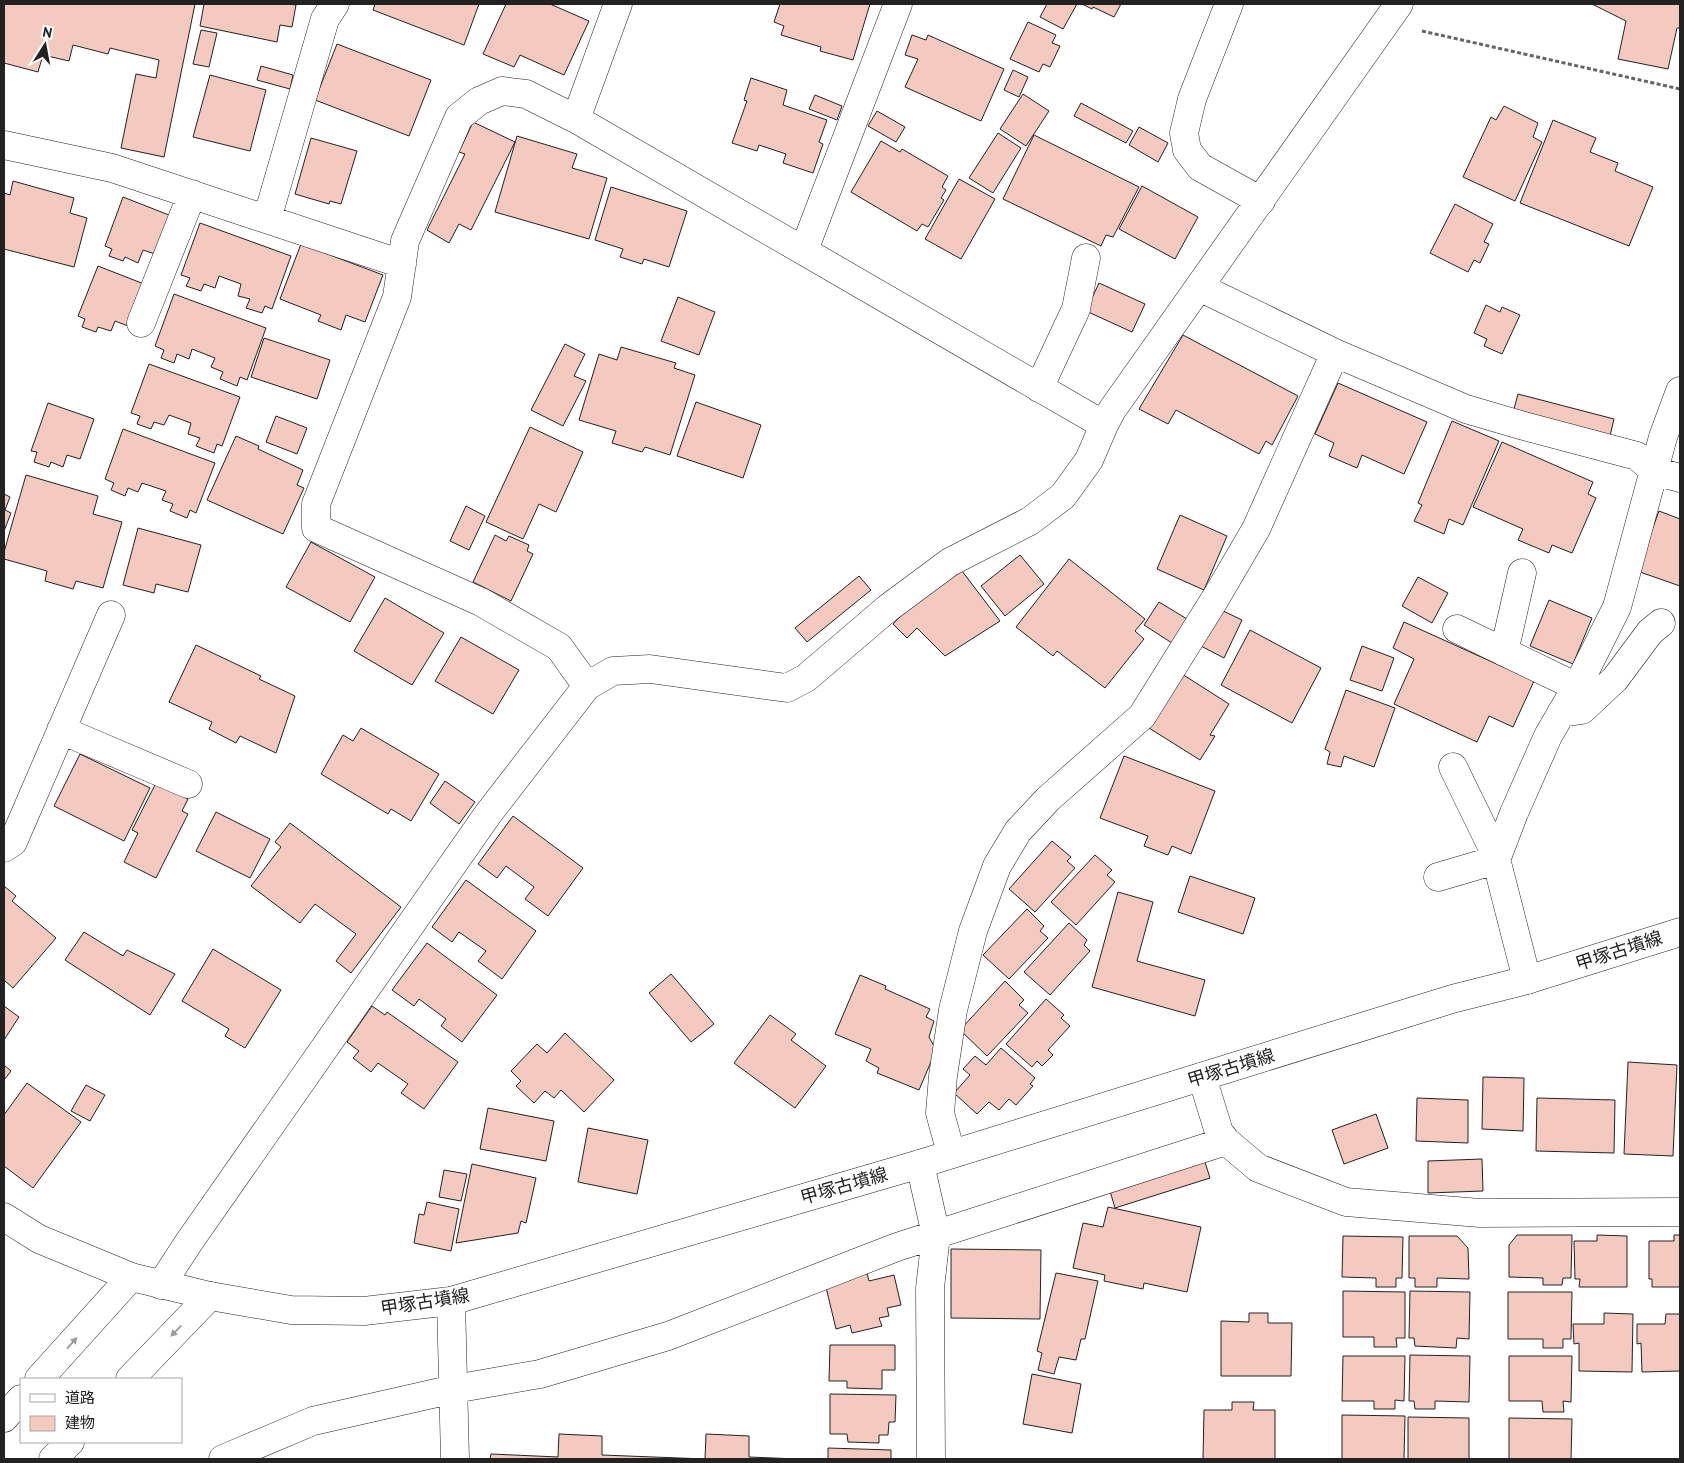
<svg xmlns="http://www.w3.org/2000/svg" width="1684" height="1463" viewBox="0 0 1684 1463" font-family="'PT Sans','Noto Sans JP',sans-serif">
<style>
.building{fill:#f3c9c0;stroke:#222}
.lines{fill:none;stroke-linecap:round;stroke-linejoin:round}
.minor-casing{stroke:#222;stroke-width:29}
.tertiary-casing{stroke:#222;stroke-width:29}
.secondary-casing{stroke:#222;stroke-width:29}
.path{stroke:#646464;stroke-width:3;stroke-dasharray:4 2.5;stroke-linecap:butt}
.minor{stroke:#fff;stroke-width:28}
.tertiary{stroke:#fff;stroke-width:28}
.secondary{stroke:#fff;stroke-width:28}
.oneway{fill:#9c9c9c}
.labels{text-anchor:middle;stroke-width:4;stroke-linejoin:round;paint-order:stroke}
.street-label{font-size:18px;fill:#222;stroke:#fff}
</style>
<rect width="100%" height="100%" fill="#fff"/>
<path class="building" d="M4,4H195L164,157L121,148L136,74L156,78L159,60L110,48L108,54L73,45L69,61L43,55L38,72L4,63Z
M204,4H288L296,5L292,27L280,25L277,42L200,26Z
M375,4H479L464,45L373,10Z
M506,4H550L589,21L564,75L520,55L514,67L483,54Z
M780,4H870L853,60L820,51L821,47L781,35L784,26L774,22Z
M1047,4H1077L1063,29L1040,17Z
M1082,4H1121L1114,17L1093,7L1092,9Z
M1592,4H1680V28H1677L1668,69L1618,59L1626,21Z
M1028,22L1056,35L1052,43L1060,46L1050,67L1043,64L1039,72L1010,59Z
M201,30L217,33L209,67L193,64Z
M912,35L926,40L928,35L1004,69L981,121L905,87L918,59L905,55Z
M337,44L431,80L409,136L315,100Z
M261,66L293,75L290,89L257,80Z
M1013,70L1028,77L1019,97L1004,90Z
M210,75L266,90L250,151L193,137Z
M751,78L787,90L783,105L827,120L819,142L823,144L813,173L783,163L786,154L759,145L757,151L732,143L747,101L744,100Z
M1023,94L1049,111L1026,146L1000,129Z
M815,95L842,106L837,120L809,109Z
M1081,103L1133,131L1126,143L1074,116Z
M1504,106L1538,123L1533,137L1542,142L1515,201L1463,177L1491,117L1496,120Z
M877,111L905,127L896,142L868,126Z
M1553,120L1596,138L1590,152L1618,163L1615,171L1653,187L1629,246L1520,203Z
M473,122L515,142L471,230L459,224L449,243L427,230L465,154L459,152Z
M1139,127L1168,143L1158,162L1129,145Z
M998,133L1021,148L993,193L969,178Z
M1034,135L1139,187L1113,237L1106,235L1101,246L1003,199Z
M517,136L577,154L572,168L607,178L589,239L495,212Z
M311,138L357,151L341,204L330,201L329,204L295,194Z
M881,141L900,152L902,149L948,176L942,187L946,190L941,198L944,200L928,227L922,224L917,231L851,192Z
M959,179L995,199L961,259L925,239Z
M13,181L74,198L70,213L87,218L74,267L4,249V193L10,195Z
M1142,186L1198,217L1175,259L1119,229Z
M611,187L687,211L669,267L644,259L642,264L620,257L623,249L595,240Z
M123,197L169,215L155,254L143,250L138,263L125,257L123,261L109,256L112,249L105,246Z
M1455,204L1493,224L1484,242L1489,244L1480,263L1474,260L1468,272L1430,253Z
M200,223L291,256L272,309L265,306L262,313L246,308L250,299L238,296L241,284L219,276L215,288L204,284L201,291L186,286L190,278L181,275Z
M301,244L383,275L365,322L346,315L341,330L318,321L321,315L280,299Z
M98,266L144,284L128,326L115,321L111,331L98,327L96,332L82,327L85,319L78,316Z
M1099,283L1145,304L1132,332L1086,311Z
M174,294L266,328L247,380L240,377L237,386L220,379L223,372L211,367L215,358L192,349L189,359L177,354L174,363L161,358L164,350L155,346Z
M678,297L715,312L699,355L661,341Z
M1486,305L1500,312L1502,307L1520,315L1502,354L1484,346L1487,339L1474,333Z
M1183,335L1298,396L1272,445L1266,441L1259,454L1176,410L1168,424L1139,409Z
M264,338L330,360L317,399L251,377Z
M565,344L585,354L574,376L586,381L563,426L531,410Z
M621,347L676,363L674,368L695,375L670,455L645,447L642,452L612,443L616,431L579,420L599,354L617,360Z
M149,364L240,397L222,446L217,444L214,453L196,446L200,438L188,434L191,423L169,415L164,425L154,422L151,429L137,424L140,416L131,413Z
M1338,383L1427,422L1404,474L1362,455L1357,468L1329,456L1334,443L1315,434Z
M1518,394L1614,419L1610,436L1514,409Z
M696,402L761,425L743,478L677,456Z
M48,403L94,419L80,459L67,455L63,467L51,462L49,467L34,462L37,452L31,451Z
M276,416L307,428L297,454L266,442Z
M1452,421L1499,441L1463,525L1449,519L1444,534L1414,521L1422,505L1418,503Z
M530,427L583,452L556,512L539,504L523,539L486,522Z
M123,429L215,463L196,513L190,510L187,518L170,511L173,504L162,500L166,491L142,483L138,492L128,488L125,496L111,490L114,483L105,479Z
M236,436L259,446L258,449L303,470L297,485L304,488L283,534L207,500Z
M1502,442L1593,482L1588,494L1596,498L1572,553L1552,545L1549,553L1518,540L1523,529L1473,507Z
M26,475L98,496L93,514L122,522L103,588L76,581L73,589L45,581L47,571L4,559V552Z
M4,494L10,497L5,510L11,513L4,531Z
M466,506L485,516L469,550L450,541Z
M1659,511L1680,519V586L1637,571Z
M1180,515L1227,536L1204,590L1157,569Z
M138,528L201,545L188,592L156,584L154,593L123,585Z
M495,535L506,541L509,536L529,545L527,551L533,554L511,601L473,582Z
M311,542L375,577L350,622L286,587Z
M1020,555L1044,584L1005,616L981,586Z
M1069,559L1145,619L1135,631L1144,639L1105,688L1057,651L1053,656L1016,627Z
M962,571L1000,621L945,656L917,628L907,638L893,624L910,606Z
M859,576L871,590L807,642L795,628Z
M1418,577L1448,593L1432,623L1402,606Z
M385,598L444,633L412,685L354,651Z
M1549,600L1592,618L1573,664L1530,646Z
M1159,602L1187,619L1172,643L1144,625Z
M1219,609L1242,620L1224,658L1201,646Z
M1404,622L1534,681L1513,727L1489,716L1477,742L1394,704L1414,659L1393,648Z
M1250,630L1321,668L1292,723L1221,685Z
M461,637L519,670L493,714L435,681Z
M196,645L261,676L259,679L295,696L276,753L240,736L236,743L209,729L212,722L169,702Z
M1362,646L1394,658L1382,691L1350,680Z
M1182,674L1229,704L1210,735L1215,736L1200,760L1149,728Z
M1346,690L1395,708L1374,767L1344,756L1341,767L1327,764L1330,752L1325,749Z
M361,728L439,774L411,821L391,809L388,814L321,774L343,735L353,741Z
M80,754L150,788L124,841L54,806Z
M1124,756L1215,791L1191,854L1172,846L1168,855L1144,846L1148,836L1100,818Z
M445,781L475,802L459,824L430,803Z
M156,783L188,799L182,811L188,814L156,878L124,862L138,833L132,830Z
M216,812L270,839L250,878L196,851Z
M513,816L583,868L548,916L525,899L534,887L506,866L497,878L478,864Z
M290,823L401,907L351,973L336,961L356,934L315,904L300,923L251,886L281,847L275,842Z
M1052,841L1071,857L1067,861L1075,868L1035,912L1009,889Z
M1095,855L1112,870L1107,875L1115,882L1076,925L1051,902Z
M1190,876L1255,898L1243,934L1178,912Z
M466,880L536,931L502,979L478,961L486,951L459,932L452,942L432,927Z
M4,886L16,896L12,901L56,938L13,988L4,980Z
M1118,892L1153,902L1137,961L1205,980L1195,1016L1092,987Z
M1027,909L1044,926L1040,931L1048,938L1009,979L983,955Z
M1069,923L1087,940L1084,945L1090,951L1050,995L1024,972Z
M84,932L123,956L127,950L175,974L150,1015L65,960Z
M427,943L497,995L462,1042L441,1026L446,1019L419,999L414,1006L392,990Z
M213,949L281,990L245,1048L225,1036L229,1029L182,1001Z
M671,974L714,1024L691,1042L649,993Z
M860,975L886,986L885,989L930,1009L926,1017L934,1021L929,1037L936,1050L919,1090L877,1073L879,1068L866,1061L871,1049L835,1034Z
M1005,981L1024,1000L1019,1005L1028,1013L987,1056L960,1030Z
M1046,999L1064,1015L1061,1018L1070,1026L1048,1050L1053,1055L1042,1066L1037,1061L1032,1067L1006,1044Z
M4,1006L19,1017L4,1040Z
M372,1006L385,1015L387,1012L458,1062L424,1109L401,1093L408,1084L378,1063L371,1072L353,1058L359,1051L347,1042Z
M770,1015L796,1034L791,1040L826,1066L795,1108L734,1063Z
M565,1033L614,1080L584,1112L561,1090L554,1098L545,1091L534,1103L516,1086L521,1081L511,1071L537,1044L547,1053Z
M1001,1048L1035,1078L1030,1084L1033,1086L1016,1105L1009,1099L999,1110L989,1102L977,1114L954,1093L970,1075L963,1069L975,1056L986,1065Z
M1628,1062L1677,1065L1673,1156L1624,1154Z
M4,1065L11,1071L4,1080Z
M1483,1077L1524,1078L1523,1131L1482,1129Z
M27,1083L81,1122L33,1188L4,1166V1115Z
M86,1085L105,1095L90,1121L71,1111Z
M1417,1098L1468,1100V1143L1416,1141Z
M1537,1098L1615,1100L1614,1153L1536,1151Z
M488,1108L554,1121L546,1161L480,1149Z
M1376,1114L1388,1148L1344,1164L1332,1130Z
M588,1128L648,1140L637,1194L578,1182Z
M1482,1159L1483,1191L1428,1193V1161Z
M1205,1162L1210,1178L1115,1208L1110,1191Z
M472,1164L536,1178L526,1223L521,1221L518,1233L456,1243Z
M444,1170L467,1174L461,1201L439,1197Z
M427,1202L459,1209L451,1251L414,1243L419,1214L424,1215Z
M1108,1207L1201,1227L1187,1292L1144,1283L1143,1289L1104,1281L1105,1275L1073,1268L1083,1223L1103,1227Z
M1517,1235H1572L1571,1278H1563L1562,1285H1543V1278L1509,1277V1245Z
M1597,1235L1627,1236V1287H1579L1580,1279H1575L1574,1241H1597Z
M1674,1235H1680V1287H1652V1279H1649V1241H1674Z
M1343,1236L1403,1237L1402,1278H1396V1287H1376V1278L1342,1277Z
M1409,1236H1457L1468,1248L1469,1279L1437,1278V1287H1415V1278H1409Z
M951,1249L1041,1250L1040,1319L951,1318Z
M867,1273L869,1281L894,1275L901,1305L887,1308L889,1316L879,1318L882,1326L852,1333L850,1325L836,1329L825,1283Z
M1056,1273L1098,1281L1085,1339H1081L1076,1360L1059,1357L1054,1374L1038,1370L1042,1353L1037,1351Z
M1343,1291L1405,1292V1338H1396L1397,1347H1374V1337H1343Z
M1410,1291L1470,1292L1469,1339L1457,1338L1456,1348L1415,1346L1414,1338H1409Z
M1508,1292H1572L1571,1339H1563V1348H1543V1339H1508Z
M1249,1313H1268V1323H1292L1291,1376H1221V1321L1249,1322Z
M1604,1313L1633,1314L1632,1372L1579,1371V1343L1574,1344L1573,1324H1604Z
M1666,1314H1680V1371L1642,1372L1641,1343L1637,1344V1324H1665Z
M830,1345H895V1370H882V1389L847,1388V1381H829Z
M1410,1355L1470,1356L1469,1402L1435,1401V1409H1415L1414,1401H1409Z
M1343,1356H1405L1404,1401L1395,1400V1409H1374V1401H1342Z
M1509,1356H1572L1571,1402L1563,1401L1564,1412H1543L1542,1401H1509Z
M1032,1374L1081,1384L1072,1433L1023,1424Z
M830,1394L896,1395L895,1422H889L888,1435H879V1443L848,1442L847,1434H830Z
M1232,1402H1254L1253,1410H1275V1459H1203L1204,1410H1232Z
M1342,1415L1405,1416L1404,1459H1342Z
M1408,1417L1469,1418V1459H1408Z
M1509,1418L1572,1419L1571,1459H1509Z
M559,1434L602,1436V1455L705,1459L706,1434L749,1436V1457L797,1459H490L491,1454L558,1457Z
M828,1448L891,1450V1459H828Z"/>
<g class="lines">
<defs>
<path id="minor" d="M1229,4L1192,99L1184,133L1187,150L1200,167L1261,201
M576,119L618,4
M4,145L112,168L402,264
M267,219L325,19L335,4
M804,250L898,4
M1199,287L1335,353L1466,409L1524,426L1637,456L1654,471L1680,478
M141,323L192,194
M1039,388L1076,309L1086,258
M1457,629L1577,687
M1504,652L1522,573
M587,686L559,647L481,602L316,528V504L397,297L405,241L459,117L479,101L502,91L526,94L576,119L1104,425
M1561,713L1582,710L1615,679L1650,632L1661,623
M61,730L188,784
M1453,767L1494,851L1527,980
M4,848L13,842L111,615
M1438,877L1496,860L1514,813L1548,736L1580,681L1617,607L1663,437L1680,391
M1202,1077L1219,1132L1226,1141L1258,1168L1346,1202L1480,1213L1680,1212
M951,1153L940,1113L943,1076L953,1010L973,931L997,866L1018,831L1048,799L1142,716L1215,599L1256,529L1335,353
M920,1164L936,1235L930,1288L931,1459
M161,1285L189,1242L488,814L587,686L613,671L650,669L787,688L806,678L888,608L950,562L1030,521L1063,496L1089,460L1104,425L1112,410L1399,4
M451,1301L455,1459
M223,1459L313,1421L454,1389L540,1374L668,1336L897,1247L1226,1141"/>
<path id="tertiary" d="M39,1379L131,1277
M130,1379L210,1296
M4,1418L21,1399
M53,1459L70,1442"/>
<path id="secondary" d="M4,1217L39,1239L131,1277L210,1296L291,1310L364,1311L451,1301L920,1164L1452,999L1527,980L1680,932"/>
</defs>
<use href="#minor" class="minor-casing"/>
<use href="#tertiary" class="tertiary-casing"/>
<use href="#secondary" class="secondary-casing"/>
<path class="path" d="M1422,31L1680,89"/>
<use href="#minor" class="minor"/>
<use href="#tertiary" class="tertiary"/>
<use href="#secondary" class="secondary"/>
</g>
<defs><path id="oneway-solid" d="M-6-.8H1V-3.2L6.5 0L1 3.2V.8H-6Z" transform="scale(1.25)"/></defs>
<g class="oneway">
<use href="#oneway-solid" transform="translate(176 1331) rotate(134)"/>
<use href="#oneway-solid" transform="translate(72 1343) rotate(-48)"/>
</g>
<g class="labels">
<g class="street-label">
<text transform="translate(1619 951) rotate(-18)" y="6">甲塚古墳線</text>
<text transform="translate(1231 1068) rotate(-17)" y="6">甲塚古墳線</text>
<text transform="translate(844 1186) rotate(-16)" y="6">甲塚古墳線</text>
<text transform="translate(425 1302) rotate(-9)" y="6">甲塚古墳線</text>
</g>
</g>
<rect width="1684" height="1463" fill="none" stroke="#222222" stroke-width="10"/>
<rect x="20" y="1378" width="162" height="65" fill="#ffffff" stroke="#a7a7a7"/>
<rect x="30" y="1394" width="25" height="8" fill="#ffffff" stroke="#a7a7a7"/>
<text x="65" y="1403" font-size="15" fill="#222222">道路</text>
<rect x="30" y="1416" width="25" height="15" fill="#f3c9c0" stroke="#a7a7a7"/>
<text x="65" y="1428" font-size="15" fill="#222222">建物</text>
<g transform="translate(45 45) rotate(11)" stroke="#ffffff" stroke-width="4" paint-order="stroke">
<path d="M0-4L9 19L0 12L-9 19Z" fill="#222222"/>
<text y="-8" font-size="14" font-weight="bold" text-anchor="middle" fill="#222222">N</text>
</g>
</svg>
